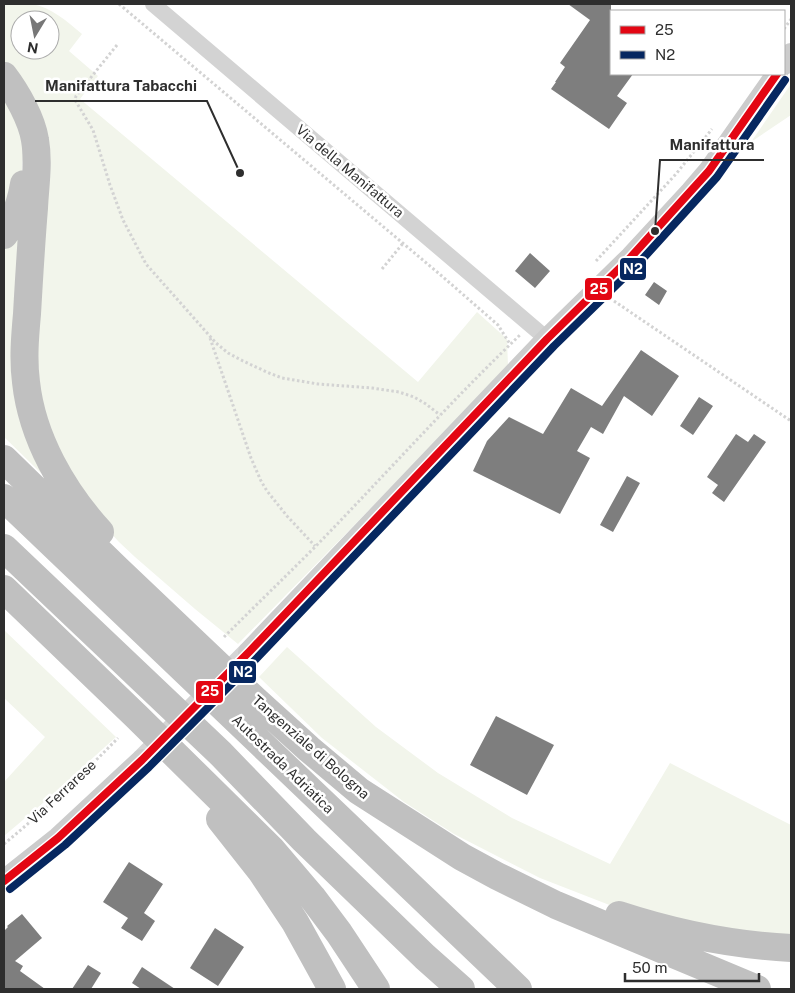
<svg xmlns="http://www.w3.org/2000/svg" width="795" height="993" viewBox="0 0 795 993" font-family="'Public Sans',sans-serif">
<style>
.green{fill:#f2f5eb;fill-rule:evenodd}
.building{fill:#7e7e7e}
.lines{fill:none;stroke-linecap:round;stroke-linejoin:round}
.secondary-tunnel{stroke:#d5d5d5;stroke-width:22;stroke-dasharray:22 11;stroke-linecap:butt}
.path{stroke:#d3d3d3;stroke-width:3;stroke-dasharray:2.5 2.5;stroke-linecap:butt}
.minor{stroke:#d3d3d3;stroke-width:16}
.secondary{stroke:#ccc;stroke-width:22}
.motorway{stroke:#c0c0c0;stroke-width:28}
.bus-1-casing{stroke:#fff;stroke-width:11}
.bus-2-casing{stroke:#fff;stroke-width:11}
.bus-1{stroke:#e30613;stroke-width:8}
.bus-2{stroke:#062760;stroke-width:8}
.labels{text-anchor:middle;stroke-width:5;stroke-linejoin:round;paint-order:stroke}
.street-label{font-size:14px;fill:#2e2e2e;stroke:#fff}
.leader{fill:none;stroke:#2e2e2e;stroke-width:2}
.callout-dot{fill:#2e2e2e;stroke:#fff;stroke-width:2}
.callout-label{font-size:15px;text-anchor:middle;font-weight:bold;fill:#2e2e2e;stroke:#fff;stroke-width:5;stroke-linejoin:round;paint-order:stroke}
.line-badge{stroke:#fff;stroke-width:2}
.badge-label{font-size:14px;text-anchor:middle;font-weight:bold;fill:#fff}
</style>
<rect width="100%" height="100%" fill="#fff"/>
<path class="green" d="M4,4C13,4 23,2 32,4C51,7 68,22 82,34L69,51L98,76L80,99L418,382L477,312L507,339L508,366L497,379L238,644L195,609L135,557L119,542L107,529L74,483L35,395L40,202L12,71L4,62ZM20,20H50V50H20Z
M791,84V115L751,142Z
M4,93L17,121L23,145V156L21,182L4,223Z
M19,234L43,468L41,473L4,437V251Z
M4,630L116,737L43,803L4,836V782L45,737L4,698Z
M287,647L376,727L438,773L512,818L610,864L670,763L791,825V941L630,913L540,878L454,834L404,802L322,738L259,677Z"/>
<path class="building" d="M568,4H611V74H633L617,96L627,103L609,129L551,89L556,82H555L565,67L560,63L590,20Z
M530,253L550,271L535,288L515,271Z
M654,282L667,291L659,305L645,295Z
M641,350L679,376L652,416L624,396L603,434L591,427L577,451L590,458L560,514L473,471L487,441L509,417L543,434L571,388L602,406Z
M699,397L713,406L693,435L680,426Z
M736,434L748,442L754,434L766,442L724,502L712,493L718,485L707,477Z
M627,476L640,483L613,532L600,525Z
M496,716L554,745L527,795L470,765Z
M129,862L163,884L144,913L155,921L142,941L121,928L128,918L103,902Z
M22,914L42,938L15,961L23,966L20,971L45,989H4V931L8,927L7,926Z
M215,928L244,947L218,986L190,968Z
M88,965L101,973L91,989H72Z
M142,967L175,989H141L132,983Z"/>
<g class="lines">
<path class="secondary-tunnel" d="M142,760L249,652"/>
<path class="path" d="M119,4L443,277L498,325L510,344
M784,29L791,19
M117,45L76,96L75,100L93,130L110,185L123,220L146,264L216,343L228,353L243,361L269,373L282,378L318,384L372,388L399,392L414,397L426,404L440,415
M596,261L676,174L712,129
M382,269L404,242
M614,301L791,421
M210,338L251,458L261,481L267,491L287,516L315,546
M224,637C254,607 285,577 316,546C384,476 449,403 520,335
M4,844C44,811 82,775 118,738"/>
<path class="minor" d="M153,4L547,339"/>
<path class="secondary" d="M784,64L791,54
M249,652L547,339L631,257L691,192L709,171L777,74
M4,881L58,838L142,760"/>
<path class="motorway" d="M4,76C17,93 32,120 35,140C39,163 35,186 34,208C31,244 29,279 27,314C25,336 23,359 26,382C32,438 63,491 100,532
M4,235C15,220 21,202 24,184
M4,459L117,569L256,701L309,749L359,791L462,857L497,876L556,905L757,989
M4,498L518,989
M4,548L221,754L304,840L425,957L461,989
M4,589L136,716L272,850L312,897L339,933L376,989
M220,819L261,871L295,922L332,989
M619,915C674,933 733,945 791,948"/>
<defs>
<path id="bus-1" d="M4,881L58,838L142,760L249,652L547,339L631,257L709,171L777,74"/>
<path id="bus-2" d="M10,889L65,845L149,767L256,659L554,346L638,264L717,177L785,80"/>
</defs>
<use href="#bus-1" class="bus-1-casing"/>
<use href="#bus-2" class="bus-2-casing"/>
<use href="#bus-1" class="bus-1"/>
<use href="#bus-2" class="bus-2"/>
</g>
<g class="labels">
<g class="street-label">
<text transform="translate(350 171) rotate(40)" y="5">Via della Manifattura</text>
<text transform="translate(311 747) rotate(41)" y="5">Tangenziale di Bologna</text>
<text transform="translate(283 764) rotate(44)" y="5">Autostrada Adriatica</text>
<text transform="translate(62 792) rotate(-43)" y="5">Via Ferrarese</text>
</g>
</g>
<path class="leader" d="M240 173L207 101H35M655 231L660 160H764"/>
<g class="callout-dot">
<circle cx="240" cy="173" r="5"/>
<circle cx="655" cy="231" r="5"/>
</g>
<g class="callout-label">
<text x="121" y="91">Manifattura Tabacchi</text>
<text x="712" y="150">Manifattura</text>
</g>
<g class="line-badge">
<rect x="619" y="257" width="28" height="24" rx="5" fill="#062760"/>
<rect x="584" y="277" width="29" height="24" rx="5" fill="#e30613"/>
<rect x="228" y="660" width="29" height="24" rx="5" fill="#062760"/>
<rect x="195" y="680" width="29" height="24" rx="5" fill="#e30613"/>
</g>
<g class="badge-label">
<text x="633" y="274">N2</text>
<text x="599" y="294">25</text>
<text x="243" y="677">N2</text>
<text x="210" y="696">25</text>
</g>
<rect width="795" height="993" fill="none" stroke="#2e2e2e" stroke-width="10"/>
<rect x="610" y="10" width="175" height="65" fill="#ffffff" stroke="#ababab"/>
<rect x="620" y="26" width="25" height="8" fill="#e30613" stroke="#ababab"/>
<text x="655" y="35" font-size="15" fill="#2e2e2e">25</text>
<rect x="620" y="51" width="25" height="8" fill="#062760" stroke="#ababab"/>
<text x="655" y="60" font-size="15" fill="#2e2e2e">N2</text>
<g transform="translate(35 35) rotate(190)"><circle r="24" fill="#ffffff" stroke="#ababab"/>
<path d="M0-4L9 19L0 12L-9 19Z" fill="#777777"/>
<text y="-8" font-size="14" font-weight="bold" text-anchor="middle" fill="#2e2e2e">N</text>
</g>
<path d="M625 973v8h134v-8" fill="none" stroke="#2e2e2e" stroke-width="2.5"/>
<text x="632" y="973" font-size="15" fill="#2e2e2e" stroke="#ffffff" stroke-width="4" paint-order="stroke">50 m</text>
</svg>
